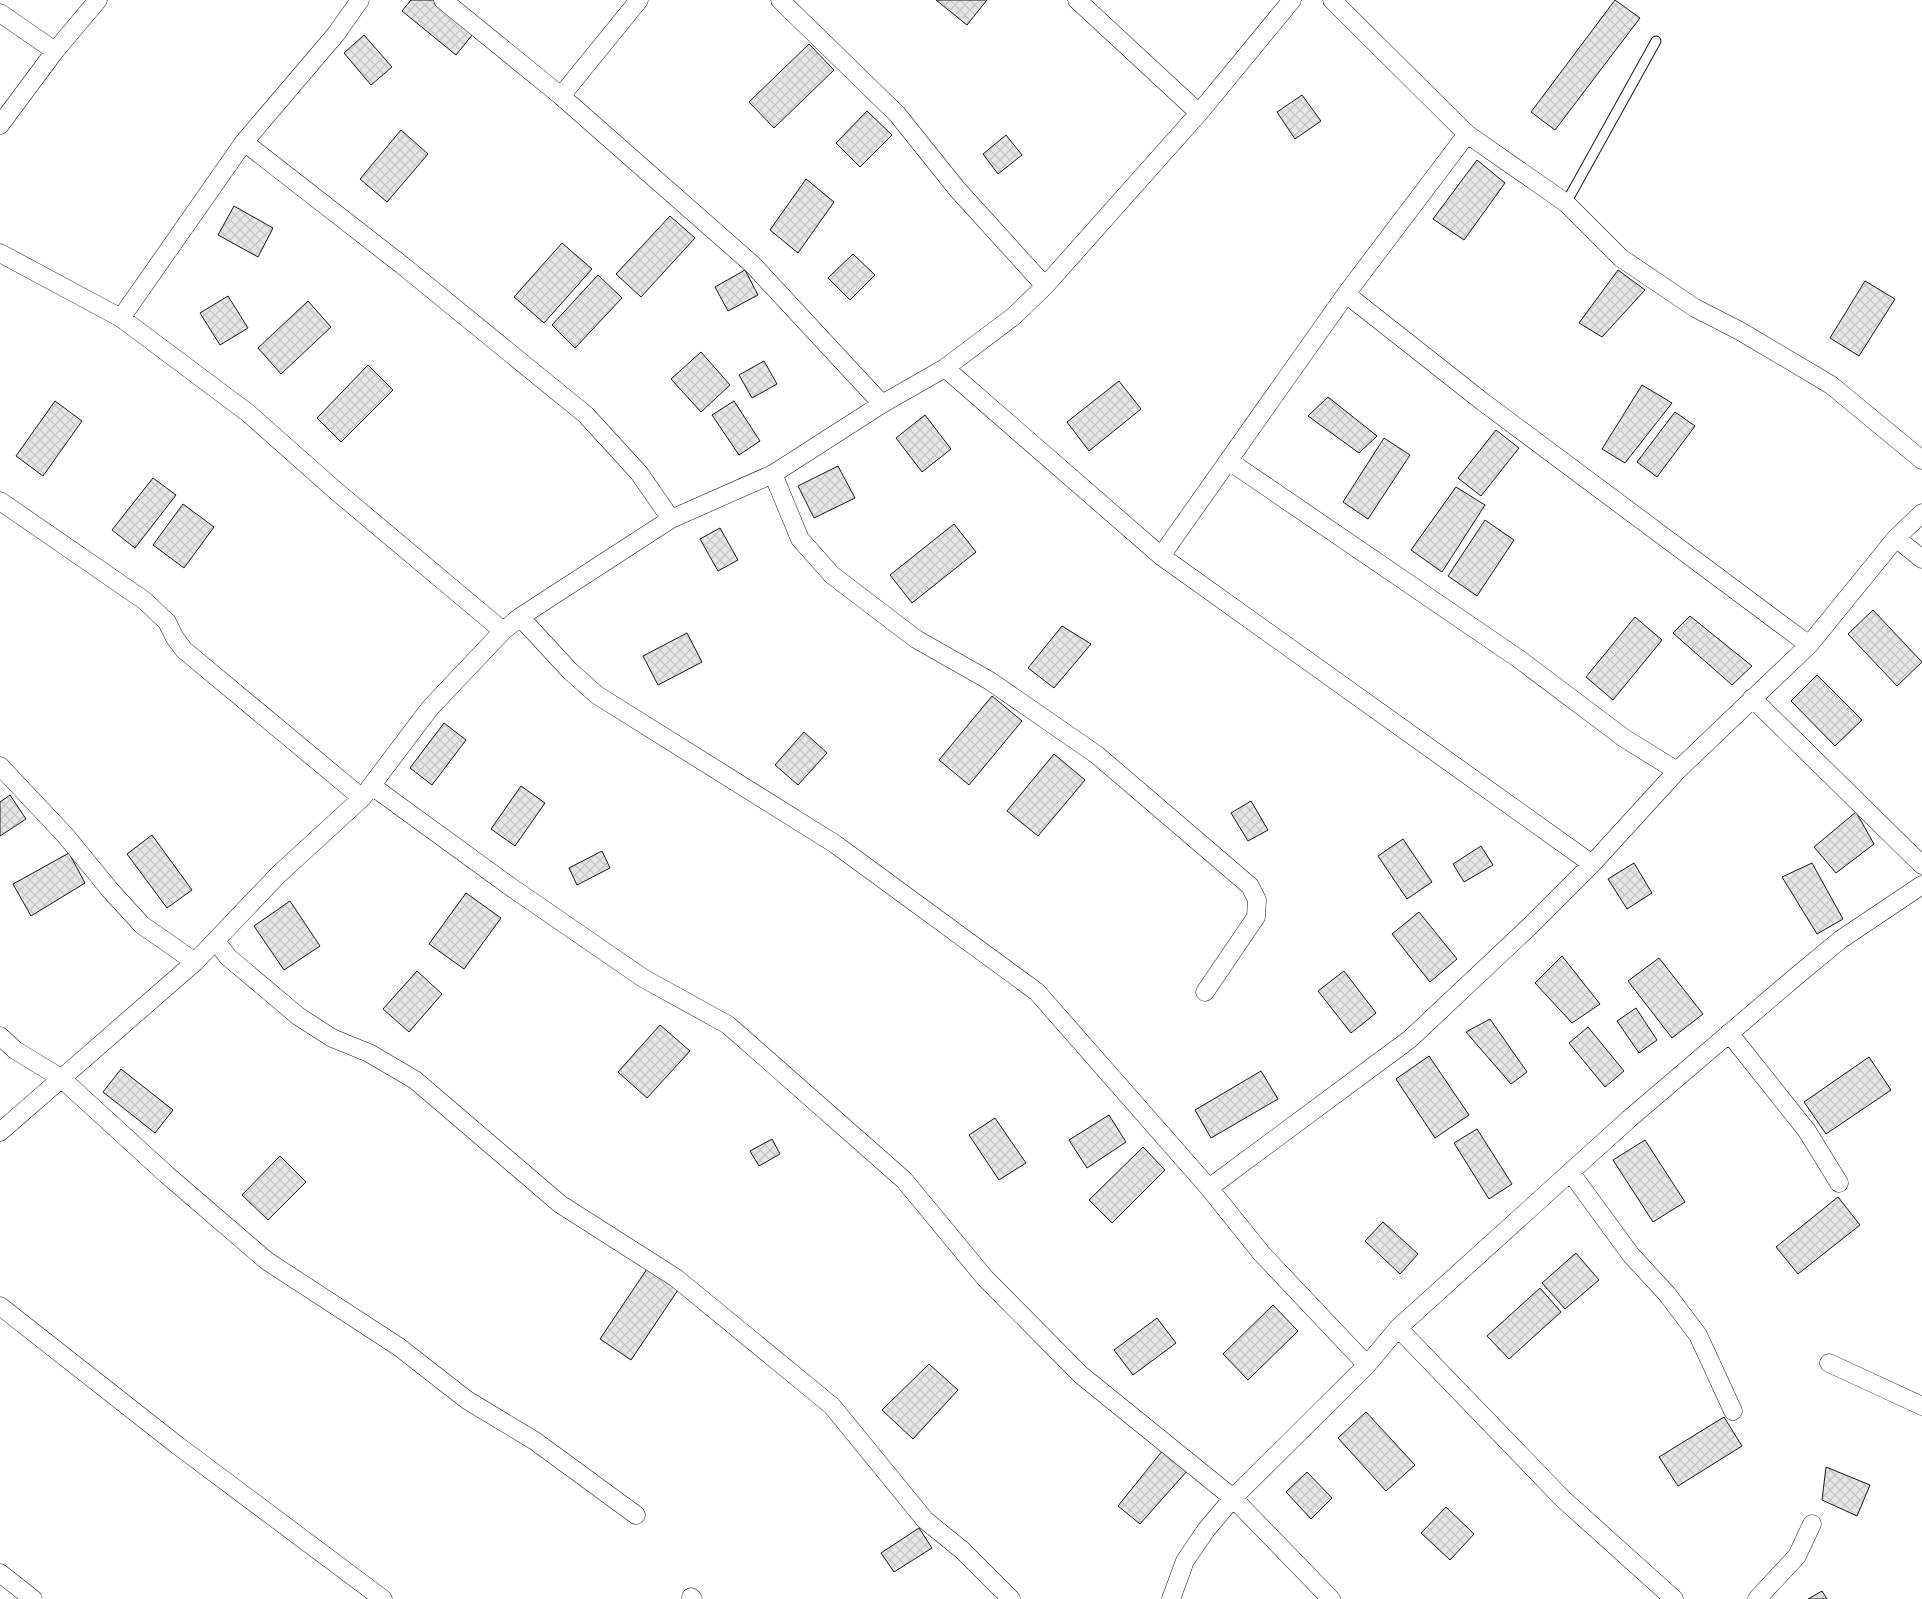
<svg xmlns="http://www.w3.org/2000/svg" width="1922" height="1599" viewBox="0 0 1922 1599" font-family="Mulish,sans-serif">
<style>
.building{fill:url(#building-cross-hatch);stroke:#1a1a1a}
.lines{fill:none;stroke-linecap:round;stroke-linejoin:round}
.service-casing{stroke:#1a1a1a;stroke-width:11}
.minor-casing{stroke:#1a1a1a;stroke-width:19}
.service{stroke:#fff;stroke-width:9}
.minor{stroke:#fff;stroke-width:18}
</style>
<defs>
<pattern id="building-cross-hatch" width="8" height="8" patternUnits="userSpaceOnUse" patternTransform="scale(1.25)"><rect width="8" height="8" fill="#e6e6e6"/><path d="M0 0l8 8M0 8l8-8" fill="none" stroke="#c5c5c5"/></pattern>
</defs>
<rect width="100%" height="100%" fill="#fff"/>
<path class="building" d="M411,0H441L477,29L456,55L402,11Z
M936,0H987L967,25Z
M1615,0L1640,18L1555,130L1531,112Z
M364,35L392,67L371,85L344,53Z
M809,44L834,70L774,128L749,102Z
M1302,95L1321,121L1295,139L1277,112Z
M867,111L892,135L860,167L836,143Z
M401,130L428,154L387,202L360,179Z
M1006,135L1022,155L998,174L983,154Z
M1477,160L1505,183L1464,240L1433,219Z
M806,179L834,202L798,253L770,230Z
M234,206L273,228L258,257L218,235Z
M670,216L695,238L641,297L616,274Z
M562,243L592,269L544,323L514,297Z
M853,254L875,275L850,300L828,278Z
M745,270L758,295L728,311L715,287Z
M1618,270L1645,290L1602,337L1579,323Z
M598,275L622,298L575,348L552,325Z
M1865,281L1895,299L1859,356L1830,338Z
M228,296L248,328L220,345L200,313Z
M308,301L331,327L281,374L258,348Z
M701,352L730,385L701,412L671,379Z
M764,361L777,384L752,398L739,375Z
M368,365L393,390L341,442L317,418Z
M1119,381L1141,409L1089,451L1067,422Z
M1642,385L1672,403L1625,463L1602,449Z
M1328,397L1377,436L1359,453L1308,416Z
M55,401L82,421L43,476L16,456Z
M734,401L760,441L739,455L712,415Z
M1675,412L1695,426L1657,477L1637,462Z
M925,415L951,449L922,472L896,438Z
M1496,430L1519,448L1481,496L1458,478Z
M1384,438L1410,455L1368,519L1343,502Z
M838,466L855,498L814,518L798,486Z
M153,478L176,495L135,548L112,530Z
M1456,487L1485,505L1442,572L1411,550Z
M183,504L214,527L184,568L153,545Z
M1485,520L1514,540L1477,596L1448,576Z
M954,524L976,552L912,603L890,575Z
M720,528L738,560L718,571L700,539Z
M1873,610L1922,662L1897,686L1848,634Z
M1690,616L1752,666L1732,685L1673,633Z
M1635,617L1662,640L1613,700L1586,677Z
M1062,626L1091,644L1054,688L1028,668Z
M687,633L702,662L658,685L643,656Z
M1817,675L1862,720L1835,746L1791,701Z
M992,696L1022,721L969,785L939,760Z
M444,723L466,740L432,785L410,768Z
M804,732L827,753L798,785L775,765Z
M1054,754L1085,780L1038,836L1007,811Z
M521,786L545,803L515,846L491,829Z
M10,795L26,819L0,836V802Z
M1251,801L1268,830L1248,841L1231,813Z
M1856,812L1874,844L1836,873L1814,847Z
M152,835L192,890L167,908L127,854Z
M1403,839L1432,882L1407,899L1378,856Z
M1481,846L1493,865L1464,882L1453,864Z
M602,851L610,868L577,885L569,868Z
M69,853L85,883L31,916L13,884Z
M1634,863L1652,893L1627,909L1608,879Z
M1812,863L1843,919L1817,934L1782,877Z
M466,893L501,918L464,969L429,944Z
M290,901L320,946L284,970L254,926Z
M1419,912L1457,959L1430,982L1392,934Z
M1562,956L1600,1004L1572,1023L1535,983Z
M1659,958L1703,1014L1672,1038L1628,981Z
M417,971L442,994L409,1032L383,1009Z
M1344,971L1376,1013L1351,1033L1318,991Z
M1636,1008L1657,1040L1639,1053L1617,1021Z
M1490,1019L1527,1072L1511,1084L1466,1032Z
M660,1025L690,1051L647,1098L618,1072Z
M1588,1027L1624,1071L1605,1087L1569,1043Z
M1429,1056L1469,1115L1435,1138L1396,1079Z
M1869,1057L1891,1090L1826,1134L1804,1102Z
M121,1069L173,1110L155,1133L103,1092Z
M1261,1071L1278,1099L1211,1138L1195,1110Z
M1109,1115L1126,1142L1087,1168L1069,1140Z
M995,1118L1026,1163L999,1180L969,1135Z
M1477,1129L1512,1184L1489,1199L1454,1143Z
M772,1139L780,1154L759,1166L750,1151Z
M1645,1140L1685,1202L1653,1222L1613,1160Z
M1143,1147L1165,1170L1112,1223L1089,1200Z
M280,1156L306,1182L268,1220L242,1195Z
M1838,1197L1860,1225L1798,1274L1776,1247Z
M1383,1222L1418,1254L1400,1274L1365,1241Z
M1576,1253L1599,1280L1565,1309L1542,1283Z
M647,1269L678,1290L631,1360L600,1339Z
M1540,1288L1561,1312L1509,1359L1487,1336Z
M1273,1305L1298,1331L1248,1380L1223,1354Z
M1157,1318L1176,1343L1133,1375L1114,1350Z
M929,1364L958,1390L913,1439L882,1410Z
M1366,1412L1415,1465L1386,1491L1338,1438Z
M1724,1417L1742,1446L1678,1486L1659,1457Z
M1163,1450L1187,1471L1140,1524L1118,1506Z
M1826,1467L1870,1485L1857,1516L1822,1500Z
M1307,1472L1332,1498L1311,1519L1286,1492Z
M1446,1507L1474,1534L1450,1560L1421,1533Z
M919,1528L932,1548L894,1572L881,1553Z
M1822,1591L1827,1599H1808Z"/>
<g class="lines">
<defs>
<path id="service" d="M1566,203L1656,41"/>
<path id="minor" d="M443,0L561,96L752,264L882,404
M780,0L897,114L957,189L1045,286
M1077,0L1199,113
M1332,0L1467,134L1566,203L1621,258L1695,308L1740,331L1831,385L1922,460
M0,13L55,51
M561,96L639,0
M0,125L55,51L98,0
M244,142L402,265L586,415L639,473L671,519
M0,253L121,318L248,413L336,491L503,631
M1346,294L1483,402L1809,645
M121,318L244,142L336,34L360,0
M945,368L1161,556L1592,864
M1229,461L1519,659L1624,738L1677,771
M773,474L800,539L832,575L916,639L990,681L1097,755L1250,886L1257,900L1256,917L1205,992
M0,501L145,601L167,622L175,638L184,650L362,798
M1896,538L1922,559
M1161,556L1346,294L1467,134
M520,617L570,671L597,695L835,844L1037,992L1209,1188L1262,1254L1367,1365
M1752,698L1922,865
M0,766L65,835L110,890L142,925L195,962
M372,786L508,885L643,978L728,1025L904,1180L985,1278L1081,1375L1233,1498L1331,1599
M216,941L228,957L298,1016L332,1038L369,1053L415,1080L560,1204L676,1278L832,1406L925,1520L962,1550L1011,1599
M1729,1033L1807,1131L1839,1183
M0,1036L15,1050L61,1078L167,1175L267,1261L399,1347L467,1400L535,1441L636,1515
M0,1132L195,962L279,874L362,798L430,708L503,631L520,617L671,519L773,474L882,404L945,368L1014,316L1045,286L1199,113L1292,0
M1571,1173L1631,1255L1667,1294L1698,1335L1733,1411
M1209,1188L1410,1039L1530,926L1592,864L1677,771L1809,645L1896,538L1922,513
M0,1306L177,1445L383,1599
M1398,1328L1563,1499L1674,1599
M1829,1363L1922,1406
M0,1573L33,1599
M691,1597L693,1599
M1171,1599L1185,1561L1206,1530L1233,1498L1367,1365L1398,1328L1629,1119L1793,979L1840,940L1922,885
M1757,1599L1797,1556L1812,1524"/>
</defs>
<use href="#service" class="service-casing"/>
<use href="#minor" class="minor-casing"/>
<use href="#service" class="service"/>
<use href="#minor" class="minor"/>
</g>
</svg>
